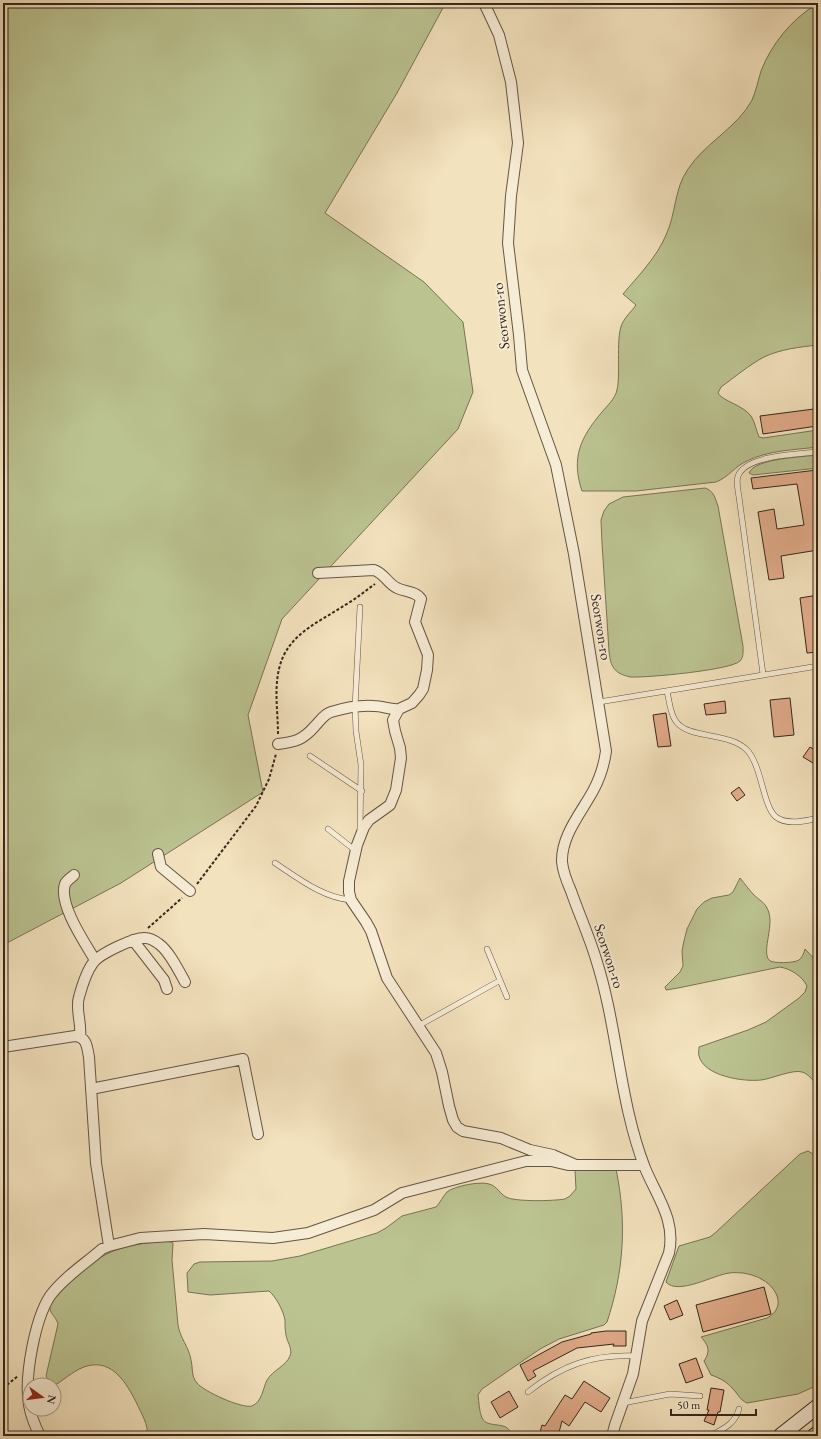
<svg xmlns="http://www.w3.org/2000/svg" width="821" height="1439" viewBox="0 0 821 1439" font-family="'EB Garamond',serif">
<style>
.green{fill:#bbc391;stroke:#787456}
.building{fill:#e1ab8a;stroke:#36261a}
.lines{fill:none;stroke-linecap:round;stroke-linejoin:round}
.lane-casing{stroke:#655543;stroke-width:6}
.street-casing{stroke:#655543;stroke-width:12}
.secondary-casing{stroke:#36261a;stroke-width:16}
.path{stroke:#36261a;stroke-width:2;stroke-dasharray:3 2;stroke-linecap:butt}
.lane{stroke:#f7ecd5;stroke-width:5}
.street{stroke:#f7ecd5;stroke-width:10}
.secondary{stroke:#f7ecd5;stroke-width:14}
.labels{text-anchor:middle;stroke-width:3.5;stroke-linejoin:round;paint-order:stroke}
.street-label{font-size:15px;fill:#36261a;stroke:#f7ecd5}
</style>
<rect width="100%" height="100%" fill="#f3e2be"/>
<filter id="stains"><feTurbulence type="fractalNoise" baseFrequency=".005" numOctaves="4"/><feColorMatrix values="0 0 0 0 .2 0 0 0 0 .09 0 0 0 0 .02 0 0 0 .5 -.17"/></filter>
<radialGradient id="worn" r=".72"><stop offset=".6" stop-color="#630" stop-opacity="0"/><stop offset="1" stop-color="#630" stop-opacity=".3"/></radialGradient>
<path class="green" d="M3,3H437L444,6L397,93L325,213L424,282L463,322L473,392L458,429L282,619L248,715L263,792L121,883L3,945Z
M814,6H818V345C800,347 781,349 764,357C749,365 735,377 721,387L718,393C722,401 743,405 751,416C755,422 756,430 759,437L763,438L818,430V447C794,450 769,450 747,461C735,466 729,477 716,482L636,491H582C571,458 580,438 602,412C607,406 615,399 617,390C621,373 615,335 623,322C626,316 632,311 636,305L623,294C638,276 657,257 666,235C676,214 674,189 688,169C705,143 738,127 752,100C756,91 758,81 761,71C771,45 791,20 814,6Z
M818,455V468L753,475L749,473C755,458 804,457 818,455Z
M705,488C714,491 715,498 718,506L743,646C743,650 744,657 740,661C732,670 646,678 630,677C627,676 622,675 619,673C611,668 610,660 609,651L602,543L601,520L604,511L609,504L623,497Z
M740,878C745,884 749,890 754,895C758,899 765,903 767,908C776,923 761,951 769,960C772,964 795,963 799,960C802,958 804,953 805,949L818,963V1086C814,1082 809,1074 802,1072C793,1069 771,1079 761,1080C743,1082 704,1076 699,1056C698,1054 699,1050 699,1047L748,1030L766,1022L799,998L805,992L807,986C802,976 791,969 780,967L678,988L666,990L665,987L680,972L683,966L682,951L684,941L687,929L697,909L704,902L712,898L729,895L733,892Z
M808,1151L818,1157V1385L798,1394L747,1403C740,1400 738,1394 733,1389C727,1382 720,1378 711,1375L704,1361C711,1351 708,1345 701,1337L767,1318C786,1308 778,1289 763,1280C757,1276 749,1274 743,1273C739,1273 734,1272 730,1273C715,1274 678,1296 666,1282L679,1246L710,1237L715,1233L800,1154Z
M616,1169C627,1222 624,1271 607,1322L604,1325L559,1339L540,1349L482,1389L478,1395C479,1402 479,1411 482,1418C488,1430 510,1419 511,1436H147C149,1425 141,1413 137,1404C127,1384 113,1359 87,1366C76,1369 66,1378 57,1384C53,1384 48,1380 46,1376L58,1324C56,1316 48,1313 50,1304C68,1282 91,1258 119,1249C133,1244 149,1243 164,1241L171,1242L173,1243L172,1260L178,1325C180,1338 189,1347 191,1360C193,1368 191,1376 197,1383C203,1391 242,1409 252,1406C262,1402 263,1388 267,1380C273,1370 286,1366 290,1356C293,1349 287,1342 286,1335C285,1330 285,1325 285,1320C283,1310 276,1297 269,1291L210,1295L188,1292L187,1273L194,1264L200,1262L272,1261L300,1256L377,1233L386,1228L402,1216L436,1207C440,1203 443,1196 447,1192C454,1186 481,1181 489,1184C497,1186 500,1194 506,1197C515,1202 554,1201 565,1199L570,1196L576,1189L575,1170Z"/>
<path class="building" d="M814,409L817,426L763,434L760,416Z
M817,470L818,481V550L781,556L784,578L769,580L758,512L774,509L777,529L804,525L797,484L753,489L751,478Z
M818,595V652L807,653L800,598Z
M790,698L794,735L774,737L770,700Z
M725,701L726,713L706,715L704,704Z
M666,713L671,746L658,747L653,715Z
M810,747L818,752V756L813,763L803,757Z
M739,787L745,795L737,801L731,793Z
M764,1287L771,1314L703,1332L696,1305Z
M677,1300L683,1315L670,1320L664,1306Z
M606,1331H626V1346H613L614,1344L577,1348L533,1371L536,1376L528,1381L520,1365L562,1342L591,1334V1333Z
M696,1358L703,1377L686,1383L679,1364Z
M584,1381L610,1398L601,1412L585,1402L569,1426L562,1421L558,1436H539L542,1425L545,1426L565,1395L572,1399Z
M711,1388L724,1390L720,1412H718L714,1425L704,1421L709,1410H707Z
M509,1391L518,1407L500,1418L491,1402Z"/>
<g class="lines">
<defs>
<path id="lane" d="M763,674L739,497C738,491 736,482 738,476C746,455 798,454 818,452
M667,691C669,700 670,712 675,720C687,740 728,731 747,750C762,766 763,807 776,817C786,825 807,821 818,818
M599,702L818,666
M310,756L362,791
M328,829L356,851
M360,829L361,765L356,731L355,707L360,607
M275,863C298,878 323,898 351,900
M487,949L507,997
M418,1026L499,981
M528,1392C562,1365 593,1354 636,1356
M623,1403L670,1394L700,1396
M710,1436C723,1429 735,1424 739,1409"/>
<path id="street" d="M484,3L499,35L511,82L518,143L511,196L508,243L519,335L522,370L556,465L574,554L606,751C604,766 600,778 593,791C581,813 561,836 562,862C563,872 567,882 571,891C579,914 589,936 596,959C618,1028 619,1101 645,1168C657,1197 676,1220 669,1253L642,1321L633,1374L615,1425L612,1436
M318,573L374,570C384,573 388,584 397,588C405,592 416,591 421,599L415,622L428,655L427,670L423,689L419,695L412,703L399,709L393,720L395,731L400,748L401,758L396,790L390,805L369,820L364,827L357,845L349,881V892L351,900L366,922L371,931L387,978L436,1053L442,1072L449,1106L453,1120L457,1127L463,1131L501,1138L530,1150L553,1155L576,1165
M278,744C295,742 303,740 315,726C320,721 324,714 331,712C344,708 361,705 374,706C383,706 390,710 399,709
M158,854L161,867L190,891
M74,875C71,878 67,880 65,884C58,904 85,943 95,960
M133,940L164,980L167,989
M80,1037C82,1023 75,1009 79,997C82,986 86,972 93,963C99,954 135,937 145,938C150,938 155,941 159,944C169,951 179,971 185,982
M3,1047L75,1036C87,1037 87,1047 89,1057L96,1163L109,1246
M91,1089L243,1059L258,1134
M40,1436C35,1426 31,1416 29,1405C24,1377 35,1319 50,1296C64,1277 85,1264 102,1249L109,1246L140,1238L204,1234L273,1238L308,1233L374,1210L402,1193L526,1161H551L568,1165H644"/>
<path id="secondary" d="M780,1436L818,1406
M814,1436L818,1433"/>
</defs>
<use href="#lane" class="lane-casing"/>
<use href="#street" class="street-casing"/>
<use href="#secondary" class="secondary-casing"/>
<path class="path" d="M278,734C278,713 274,690 279,669C287,634 318,623 345,605C356,599 365,591 375,584
M197,884L256,806L269,779L276,754
M148,928L182,898
M3,1388L18,1376"/>
<use href="#lane" class="lane"/>
<use href="#street" class="street"/>
<use href="#secondary" class="secondary"/>
</g>
<g class="labels">
<g class="street-label">
<text transform="translate(501 316) rotate(-96)" y="5">Seorwon-ro</text>
<text transform="translate(601 627) rotate(81)" y="5">Seorwon-ro</text>
<text transform="translate(609 956) rotate(72)" y="5">Seorwon-ro</text>
</g>
</g>
<rect width="821" height="1439" fill="none" stroke="#f3e2be" stroke-width="16"/>
<rect x="4" y="4" width="813" height="1431" fill="none" stroke="#36261a" stroke-width="2"/>
<rect x="8" y="8" width="805" height="1423" fill="none" stroke="#36261a"/>
<g transform="translate(42 1397) rotate(104)"><circle r="19" fill="#f7ecd5" stroke="#aa9d8a"/>
<path d="M0-3L7 15L0 10L-7 15Z" fill="#8f2418"/>
<text y="-6" font-size="11" font-weight="bold" text-anchor="middle" fill="#36261a">N</text>
</g>
<path d="M671 1409v6h85v-6" fill="none" stroke="#36261a" stroke-width="2"/>
<text x="677" y="1409" font-size="12" fill="#36261a" stroke="#f7ecd5" stroke-width="3" paint-order="stroke">50 m</text>
<rect width="100%" height="100%" filter="url(#stains)"/>
<rect width="100%" height="100%" fill="url(#worn)"/>
</svg>
